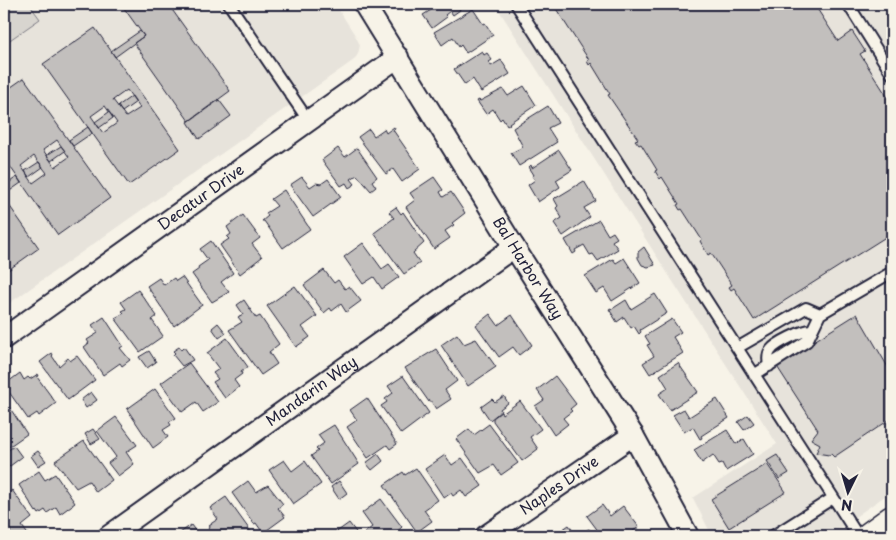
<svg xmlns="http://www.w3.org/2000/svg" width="896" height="540" viewBox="0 0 896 540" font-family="'Playpen Sans',sans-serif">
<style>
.built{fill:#e7e3db}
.green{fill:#d8d5cf;stroke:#7d7c85}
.building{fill:#c2bfbd;stroke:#22223b;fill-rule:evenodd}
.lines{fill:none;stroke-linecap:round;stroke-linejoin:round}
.service-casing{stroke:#22223b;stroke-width:14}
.minor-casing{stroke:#22223b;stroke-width:24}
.primary-casing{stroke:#22223b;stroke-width:31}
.service{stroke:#f7f3e8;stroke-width:10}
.minor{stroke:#f7f3e8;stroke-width:20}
.primary{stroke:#f7f3e8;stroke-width:28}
.labels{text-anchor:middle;stroke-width:4.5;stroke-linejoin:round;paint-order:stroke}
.street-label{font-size:15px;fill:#22223b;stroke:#f7f3e8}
</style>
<rect width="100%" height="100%" fill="#f7f3e8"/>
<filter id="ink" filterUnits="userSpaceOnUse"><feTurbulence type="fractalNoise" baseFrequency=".02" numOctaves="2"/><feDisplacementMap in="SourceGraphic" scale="10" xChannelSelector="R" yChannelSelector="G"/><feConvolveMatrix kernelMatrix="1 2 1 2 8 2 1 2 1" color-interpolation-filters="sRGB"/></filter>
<g filter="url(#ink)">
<path class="built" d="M4,4H335L355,35L360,45L358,54L354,60L4,307Z
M495,4H892V491L828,536H712L693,498L777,444Z"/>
<path class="green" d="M4,4H29L40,19L4,44Z"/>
<path class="building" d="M121,4H168L230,91L189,121L134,43L144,36Z
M426,4H457L460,10L453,15L450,11L445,15L447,17L432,28L423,15L431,10Z
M553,4H814L838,41L852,31L865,51L860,54L892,104V233L754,320L734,288L731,290L729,287L732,285L711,253L708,255L700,241L702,240L682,209L680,210L677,205L679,204L662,177L660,179L655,171L657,170L641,144L639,145L635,140L638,139L608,95L610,94L591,63L589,65L587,61L589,60Z
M473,9L483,24L485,23L493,35L466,53L461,45L459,47L453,37L442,45L434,32Z
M95,28L180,149L129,185L43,64ZM127,90L140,108L126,117L113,100ZM105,106L117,123L103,133L91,116Z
M140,31L144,36L115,57L111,51Z
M482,51L484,55L487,53L492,60L489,62L491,66L501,60L510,74L481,92L473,79L465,85L454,69Z
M24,78L110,198L58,235L4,158V92ZM57,140L69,157L55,167L43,150ZM34,156L47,173L33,183L21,166Z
M524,86L536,105L509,123L510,124L507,126L502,118L500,120L493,109L486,114L477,101L479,100L480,101L503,89L508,96Z
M132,96L136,102L122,112L118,106Z
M219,100L231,116L199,139L188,122Z
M548,106L558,123L548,128L557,142L519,166L511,153L523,147L513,128Z
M109,112L113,118L99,128L95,122Z
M88,127L92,133L73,146L69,140Z
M394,127L395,129L393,130L420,169L402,182L393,169L386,174L358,137L369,129L374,136L384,129L386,133Z
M61,146L65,151L51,161L47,155Z
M338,148L345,157L357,148L377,177L372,181L376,187L371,191L357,175L351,179L355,184L349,188L346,183L341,186L322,160Z
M559,150L572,170L556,180L560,187L538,202L528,185L535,180L532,176L534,175L529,167L531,165L532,168Z
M39,162L43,167L29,177L25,171Z
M17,177L21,183L4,195V186Z
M302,177L310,187L316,183L321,184L328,179L341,197L313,217L290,185Z
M434,177L443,190L440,192L443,197L451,192L465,213L452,223L454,225L445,231L450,238L434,249L406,207L415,200L410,193Z
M584,181L596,201L584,208L590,217L563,236L554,223L562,218L556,208L558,206L554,199L556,197V198Z
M284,190L310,229L283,248L264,221H262L268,216L266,213L277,206L271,199Z
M4,198L39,248L4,273Z
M396,207L401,214L403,212L424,243L413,253L420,263L404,274L374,233L394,218L389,212Z
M243,215L260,238L252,244L262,257L240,274L220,245L229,239L227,237L231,234L227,227Z
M599,220L608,235L613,232L617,238L612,241L618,249L598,261L593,254L590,255L584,245L575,250L576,252L573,254L565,240Z
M211,241L233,273L221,282L229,292L212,302L192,274L199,269L198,267L208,260L200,249Z
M363,243L382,269L389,264L399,277L382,289L374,277L363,284L344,257Z
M644,247L655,265L648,267L642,265L638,258V252Z
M624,258L640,283L612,301L604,288L596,293L585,276L613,259L616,263Z
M324,270L334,283L338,280L345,289L349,286L361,301L346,312L341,304L332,311L330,308L324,313L304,285Z
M182,277L202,305L174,326L147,286L159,278L164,285L174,278L176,281Z
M295,286L317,316L302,327L310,337L296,347L267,306Z
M138,290L157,316L152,320L163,336L140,352L115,318L124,313L122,311L126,309L121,302Z
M655,294L667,313L640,330L641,332L639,334L634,326L631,328L624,317L617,322L609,309L611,308L612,309L626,300L631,309Z
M244,300L256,318L260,316L279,344L269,352L277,364L261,375L229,330L242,322L238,317L243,314L237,305Z
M490,314L498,325L512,315L532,345L519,355L513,347L499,357L476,325Z
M857,314L892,374V418L834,457L831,454L829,455L816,453L820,444L811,439L818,430L776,365Z
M104,317L123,346L120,348L130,360L122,366L120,363L103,375L84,347L89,343L87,340L98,333L92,325Z
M672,319L681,332L673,337L683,353L650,374L643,363L654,356L647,345L650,344L645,336Z
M218,323L226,333L219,338L212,328Z
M457,334L464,344L476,339L496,367L468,386L441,345Z
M227,338L248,367L241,372L242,374L234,380L239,387L225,398L213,382L218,379L213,373L219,369L207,353Z
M179,347L181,350L184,347L193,360L182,366L173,355L175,353L173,351Z
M436,349L457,381L445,390L451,399L436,409L430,400L429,402L405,368Z
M149,351L156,362L147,368L139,357Z
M52,353L53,355L52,356L59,366L68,358L70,361L77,356L95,380L68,400L40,362Z
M189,363L218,402L203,412L196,402L182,412L161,383Z
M678,363L698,392L670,410L659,394L668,388L660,375Z
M20,373L24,380L28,377L30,379L38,374L39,376L37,377L56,403L39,416L37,413L28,419L4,385Z
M403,376L429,413L401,434L381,406L387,402L385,399L393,393L388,386Z
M555,376L576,404L570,409L572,411L563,418L568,424L554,435L535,406L544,400L537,390Z
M155,389L176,418L169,422L171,425L163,430L168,437L153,448L127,409Z
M91,392L97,400L86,408L81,400Z
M504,396L508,403L500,409L501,411L490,420L481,407L492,399L495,402Z
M367,398L397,444L390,449L387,445L368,458L347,427L357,420L350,410Z
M4,399L27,434L4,450Z
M717,399L729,418L701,436L702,438L700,439L693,427L684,432L673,415L684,409L689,417Z
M520,401L541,429L530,437L538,449L522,461L493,421V418L501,412L502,414Z
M748,415L754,423L744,430L738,422Z
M116,417L137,445L126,452L134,464L118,476L108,463L116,457L97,431Z
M489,424L518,463L501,475L494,465L480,473L456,439L469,429L474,435Z
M334,425L359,464L331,484L311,456L318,451L316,449L324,443L318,435Z
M93,429L100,439L91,444L85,434Z
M727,430L736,444L744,439L753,454L726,471L722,463L719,464L713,455L702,463L694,450Z
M84,441L112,480L96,492L89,481L76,488L55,461Z
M14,446L22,457L6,469L4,465V453Z
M38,451L46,461L38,466L31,456Z
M378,454L383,461L372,470L366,463Z
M445,455L452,465L462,458L482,486L466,497L461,490L453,496L451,493L444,498L425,469Z
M777,455L789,473L779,479L767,461Z
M284,460L292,471L305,461L321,484L293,504L269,470Z
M767,464L786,492L729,528L711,499Z
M416,468L438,500L424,510L432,521L417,532L384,485L403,472L405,475Z
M39,471L45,480L55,474L75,503L60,514L56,507L47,513L45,510L39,514L37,511L36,512L19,485Z
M248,481L256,492L268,485L283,504L278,508L285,517L263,533L256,523L254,524L232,493Z
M339,481L347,493L339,499L331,487Z
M12,490L32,518L22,526L29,536H4L11,531L4,521V496Z
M226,497L236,511L254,536H211L213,535L208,528L210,527L209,525L218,519L210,508Z
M381,499L402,527L392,536H367L364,533L372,527L362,513Z
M602,505L610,516L623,506L639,527L626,536H602L587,516Z
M349,523L359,536H331Z
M191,525L199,536H176Z
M569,525L576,536L589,529L595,536H553Z
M274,530L279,536H265Z"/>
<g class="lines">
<defs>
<path id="service" d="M229,4L308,120
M516,4L858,536
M848,4L892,74
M737,348L806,308L820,314L892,272
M769,366C768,361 767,354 771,350C776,343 803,330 811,330
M754,375L807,341L820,314
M773,536L833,498"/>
<g id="minor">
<path id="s1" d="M364,4L514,247L633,435L688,536"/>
<path id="s2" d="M4,338L398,57"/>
<path id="s3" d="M109,536L514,247"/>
<path id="s4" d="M486,536L633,435"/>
</g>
<path id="primary" d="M870,536L892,520"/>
</defs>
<use href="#service" class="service-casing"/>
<use href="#minor" class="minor-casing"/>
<use href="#primary" class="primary-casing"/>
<use href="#service" class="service"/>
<use href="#minor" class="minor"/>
<use href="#primary" class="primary"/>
</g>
</g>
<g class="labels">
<g class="street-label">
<text dy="5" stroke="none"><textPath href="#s2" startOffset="242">Decatur Drive</textPath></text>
<text dy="5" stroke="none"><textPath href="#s1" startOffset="311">Bal Harbor Way</textPath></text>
<text dy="5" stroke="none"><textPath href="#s3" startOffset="249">Mandarin Way</textPath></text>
<text dy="5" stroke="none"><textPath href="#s4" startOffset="89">Naples Drive</textPath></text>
</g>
</g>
<rect width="896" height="540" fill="none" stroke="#f7f3e8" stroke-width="20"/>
<rect x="10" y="10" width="876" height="520" fill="none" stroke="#22223b" stroke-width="2" filter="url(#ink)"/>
<g transform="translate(848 492) rotate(185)" stroke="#f7f3e8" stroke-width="4" paint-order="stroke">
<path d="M0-4L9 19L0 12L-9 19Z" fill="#22223b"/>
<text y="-8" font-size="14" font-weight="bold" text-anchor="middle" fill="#22223b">N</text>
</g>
</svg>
